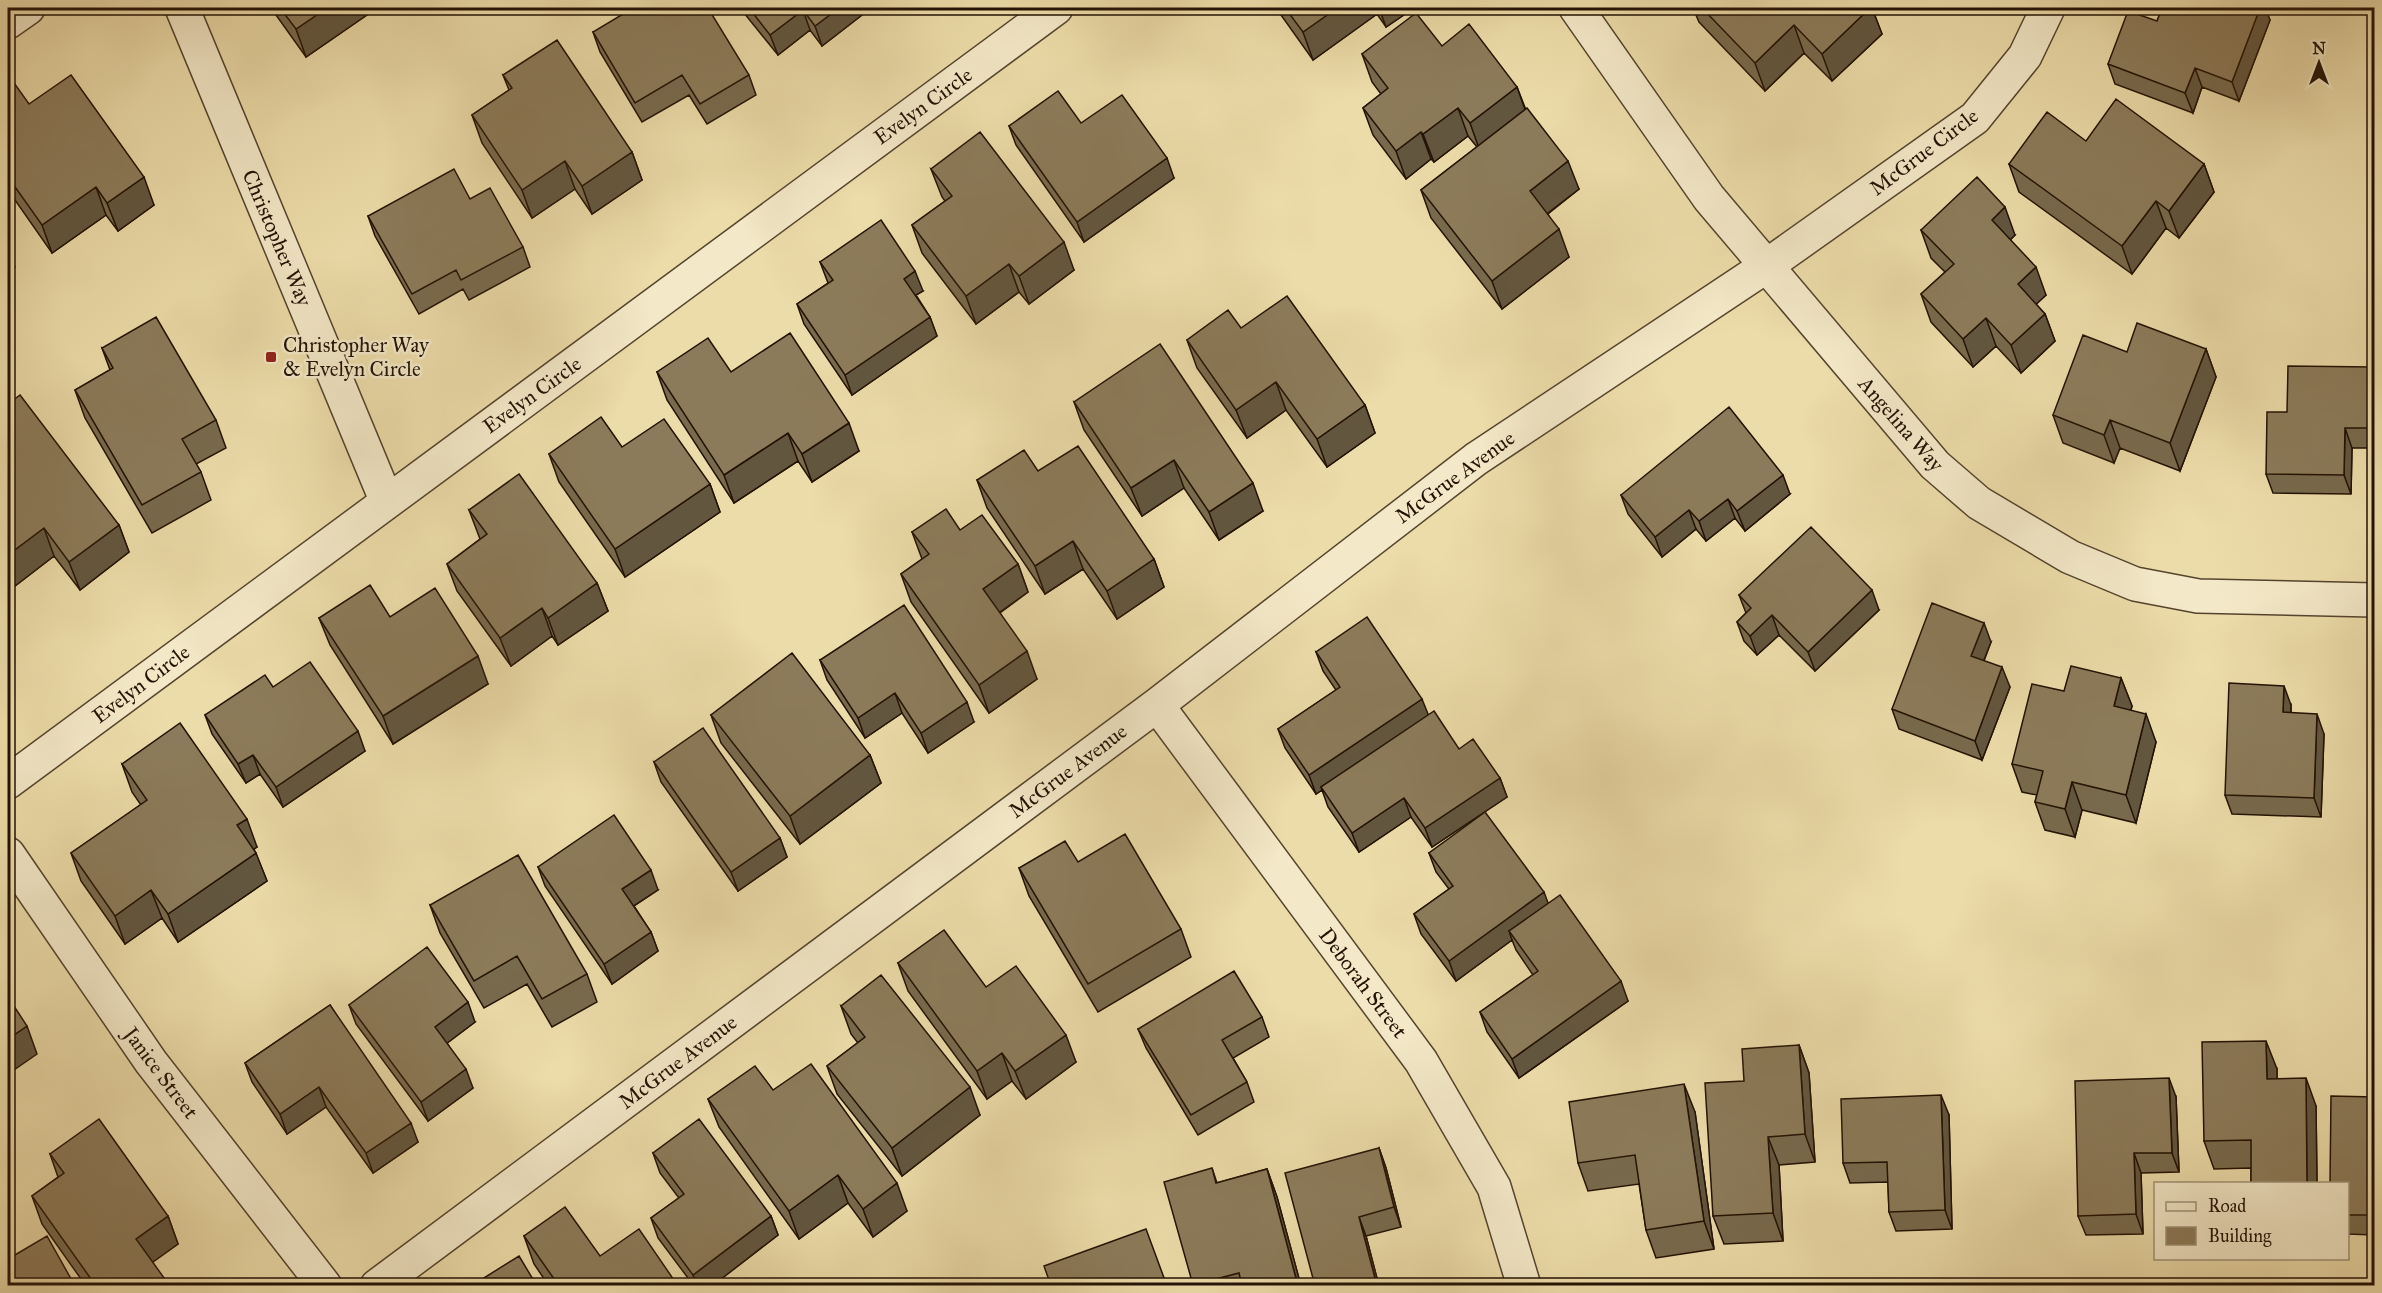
<svg xmlns="http://www.w3.org/2000/svg" width="2382" height="1293" viewBox="0 0 2382 1293" font-family="'IM FELL Great Primer',serif">
<style>
.lines{fill:none;stroke-linecap:round;stroke-linejoin:round}
.minor-casing{stroke:#55442e;stroke-width:36}
.minor{stroke:#f3e8c7;stroke-width:33}
.wall{fill:#786a4d;stroke:#231205;stroke-width:1.5}
.shaded-wall{fill:#62563f;stroke:#231205;stroke-width:1.5}
.building{fill:#8c7b5a;stroke:#231205;stroke-width:1.5}
.poi-dot{fill:#8f2418;stroke:#f3e8c7;stroke-width:2}
.labels{text-anchor:middle;stroke-width:5;stroke-linejoin:round;paint-order:stroke}
.street-label{font-size:21px;fill:#231205;stroke:#f3e8c7}
.poi-label{font-size:21px;fill:#231205;stroke:#f3e8c7;text-anchor:start}
</style>
<rect width="100%" height="100%" fill="#ecdca9"/>
<filter id="stains"><feTurbulence type="fractalNoise" baseFrequency=".00333" numOctaves="4"/><feColorMatrix values="0 0 0 0 .2 0 0 0 0 .09 0 0 0 0 .02 0 0 0 .5 -.17"/></filter>
<radialGradient id="worn" r=".72"><stop offset=".6" stop-color="#630" stop-opacity="0"/><stop offset="1" stop-color="#630" stop-opacity=".3"/></radialGradient>
<g class="lines">
<defs>
<path id="minor" d="M182,8L387,502
M1576,8L1709,198L1935,465L1979,503L2070,557L2135,584L2198,596L2374,600
M8,22L28,8
M1157,705L1421,1061L1494,1187L1524,1286
M8,782L1056,8
M8,854L151,1062L325,1286
M377,1286L1157,705L1476,459L1765,267L1975,118L2025,56L2048,8"/>
</defs>
<use href="#minor" class="minor-casing"/>
<use href="#minor" class="minor"/>
</g>
<path class="wall" d="M271,8H377L306,57Z
M740,8H871L822,46L810,30L778,55Z
M1276,8H1414L1386,27L1377,14L1313,60Z
M1693,8H1872L1882,34L1832,81L1804,53L1765,91L1699,22Z
M2162,8H2265L2270,20L2239,101L2202,87L2193,113L2115,84L2108,64L2157,21Z
M593,32L749,75L756,95L707,124L689,95L642,122L600,52Z
M1442,46L1517,87L1526,110L1579,189L1548,214L1569,257L1502,309L1431,218L1421,190L1477,147L1468,136L1434,162L1431,159L1406,179L1373,135L1363,108L1381,94L1372,82L1362,54Z
M503,75L632,152L642,180L592,214L575,189L532,218L482,143L472,115L509,90Z
M8,83L29,104L154,205L118,231L106,215L52,253L8,190Z
M1081,123L1174,178L1084,242L1016,145L1009,126Z
M2009,164H2204L2214,192L2179,238L2166,228L2132,274L2019,192Z
M931,169L1074,270L1029,304L1019,292L976,324L922,253L912,225L945,201L942,197Z
M470,199L523,247L530,267L469,300L463,289L419,314L375,236L368,216Z
M1921,230L2015,235L2010,240L2046,295L2036,304L2045,314L2055,341L2021,373L1996,346L1973,367L1931,322L1921,294L1945,272L1931,258Z
M820,262L923,291L916,295L930,317L937,336L852,395L804,324L797,304L828,283Z
M1241,328L1365,405L1375,433L1327,467L1286,410L1247,438L1197,368L1187,340Z
M102,348L216,420L226,448L196,464L201,472L211,500L152,533L85,418L75,390L110,370Z
M2206,349L2216,377L2180,471L2120,448L2114,463L2063,443L2053,415L2127,352Z
M2374,367V448H2352L2351,494L2273,493L2266,474Z
M657,372H731L859,451L812,482L798,461L734,503L667,400Z
M1074,402L1263,511L1219,540L1184,488L1142,516L1084,430Z
M8,404L119,525L129,552L80,590L54,556L15,586L8,576Z
M622,447L710,484L720,512L625,577L559,482L549,454Z
M1038,471L1154,559L1164,587L1117,619L1083,569L1045,594L987,508L977,480Z
M1790,494L1745,531L1735,518L1706,541L1696,529L1662,557L1628,514L1621,495Z
M469,510L597,583L608,611L558,645L552,636L511,666L457,591L447,564L480,539Z
M960,530L1018,564L1028,592L1000,613L1037,679L989,713L911,602L901,574L922,559L912,532Z
M1739,595L1879,610L1815,671L1779,635L1757,655L1744,641L1737,622L1746,613Z
M390,617L488,684L393,744L330,645L319,618Z
M1991,642L1984,661L2010,687L1982,760L1899,729L1892,709Z
M1316,652L1428,715L1459,749L1500,778L1507,797L1432,847L1411,817L1359,852L1328,807L1322,790L1316,794L1285,748L1278,729L1336,690L1323,671Z
M820,660L974,722L928,753L902,713L865,738L827,680Z
M2121,678L2132,706L2131,710L2156,742L2136,823L2082,810L2075,837L2045,830L2035,802L2037,795L2022,792L2012,764L2064,691Z
M273,687L365,751L283,807L260,774L246,783L212,734L205,715Z
M2291,705V713L2324,734L2321,817L2232,814L2225,795Z
M711,715L870,755L881,783L800,844L721,743Z
M654,762L780,838L787,857L738,891L661,782Z
M122,764L257,847L254,849L267,881L178,942L162,918L125,944L81,881L71,853L141,805L132,792Z
M1429,853L1548,903L1628,1001L1519,1078L1487,1032L1480,1012L1533,975L1516,950L1512,940L1456,981L1421,934L1414,914L1449,889L1436,872Z
M1078,862L1181,929L1191,957L1098,1012L1029,896L1019,868Z
M538,867L658,890L634,906L651,932L658,951L612,984L545,886Z
M430,905L587,974L597,1002L552,1027L527,984L484,1008L440,933Z
M898,963L986,987L1076,1062L1026,1099L1012,1081L987,1099L908,991Z
M330,1005L418,1142L373,1173L326,1107L287,1134L252,1082L245,1063Z
M349,1005L475,1022L447,1043L473,1088L428,1121L356,1024Z
M841,1006L980,1115L902,1176L837,1094L827,1066L858,1043L851,1034Z
M1262,1017L1269,1037L1233,1058L1247,1082L1254,1102L1198,1135L1146,1048L1138,1029Z
M1799,1045L1809,1073L1815,1162L1779,1165L1783,1241L1724,1244L1713,1216L1744,1081Z
M2277,1069V1078L2316,1106L2317,1184H2251V1168L2214,1169L2204,1141Z
M773,1090L907,1211L873,1237L848,1203L799,1239L719,1127L708,1099Z
M2176,1097L2179,1172L2141,1173L2143,1234L2086,1235L2078,1216Z
M2374,1097V1235L2348,1234V1184Z
M1695,1112L1714,1249L1656,1258L1646,1230L1639,1184L1588,1191L1578,1163Z
M1949,1115L1952,1229L1896,1231L1889,1212L1888,1182L1850,1183L1843,1163Z
M1379,1148L1386,1168L1401,1227L1366,1236L1379,1286H1315Z
M653,1153L771,1216L778,1235L712,1286H694L658,1238L651,1218L679,1198L660,1173Z
M50,1154L168,1216L178,1244L152,1262L168,1286H86L42,1224L32,1196L58,1177Z
M1212,1168L1217,1183L1267,1169L1277,1197L1301,1286H1193Z
M524,1236L678,1286H549L534,1264Z"/>
<path class="shaded-wall" d="M327,8H377L306,57L296,29Z
M839,8H871L822,46L815,26Z
M1337,8H1375L1377,14L1313,60L1303,32Z
M1379,8H1414L1386,27Z
M1870,8H1872L1882,34L1832,81L1822,54Z
M2260,8H2265L2270,20L2239,101L2232,82Z
M803,10L810,30L778,55L770,35Z
M1794,25L1804,53L1765,91L1755,63Z
M2195,68L2202,87L2193,113L2185,93Z
M1517,87L1527,115L1480,151L1470,123Z
M1458,108L1468,136L1434,162L1423,134Z
M1421,132L1431,159L1406,179L1396,151Z
M632,152L642,180L592,214L582,186Z
M1167,158L1174,178L1084,242L1077,222Z
M565,161L575,189L532,218L522,190Z
M1568,161L1579,189L1540,219L1530,191Z
M2204,164L2214,192L2179,238L2169,211Z
M144,177L154,205L118,231L107,203Z
M96,187L106,215L52,253L42,225Z
M2156,201L2166,228L2132,274L2122,246Z
M2005,207L2015,235L2002,248L1992,220Z
M1559,229L1569,257L1502,309L1492,281Z
M1064,242L1074,270L1029,304L1019,276Z
M8,245L15,267L8,272Z
M1009,264L1019,292L976,324L966,296Z
M2036,267L2046,295L2028,312L2018,284Z
M915,271L923,291L911,298L904,279Z
M2045,314L2055,341L2021,373L2011,345Z
M930,317L937,336L852,395L845,375Z
M1986,318L1996,346L1973,367L1963,339Z
M2206,349L2216,377L2180,471L2170,443Z
M1276,382L1286,410L1247,438L1236,410Z
M1365,405L1375,433L1327,467L1317,439Z
M2110,420L2120,448L2114,463L2104,435Z
M849,423L859,451L812,482L802,454Z
M2345,428L2352,448L2351,494L2344,475Z
M788,433L798,461L734,503L724,475Z
M1174,460L1184,488L1142,516L1131,488Z
M1783,475L1790,494L1745,531L1737,511Z
M1253,483L1263,511L1219,540L1209,512Z
M710,484L720,512L625,577L615,549Z
M1728,499L1735,518L1706,541L1699,521Z
M1689,510L1696,529L1662,557L1655,537Z
M119,525L129,552L80,590L69,562Z
M44,528L54,556L15,586L8,566V555Z
M1073,541L1083,569L1045,594L1035,566Z
M1154,559L1164,587L1117,619L1107,591Z
M1018,564L1028,592L993,617L983,589Z
M597,583L608,611L558,645L548,618Z
M1872,590L1879,610L1815,671L1808,652Z
M542,608L552,636L511,666L500,638Z
M1772,615L1779,635L1757,655L1750,636Z
M1984,623L1991,642L1978,675L1971,656Z
M1027,651L1037,679L989,713L979,685Z
M478,656L488,684L393,744L383,716Z
M2002,667L2010,687L1982,760L1975,741Z
M2121,678L2132,706L2124,734L2114,706Z
M2284,686L2291,705L2290,732L2283,712Z
M895,693L902,713L865,738L858,718Z
M1422,699L1430,719L1321,787L1322,790L1316,794L1309,775Z
M967,702L974,722L928,753L921,733Z
M2146,714L2156,742L2136,823L2126,795Z
M2317,714L2324,734L2321,817L2314,798Z
M358,731L365,751L283,807L276,787Z
M253,755L260,774L246,783L238,764Z
M870,755L881,783L800,844L790,816Z
M1500,778L1507,797L1432,847L1425,828Z
M2072,782L2082,810L2075,837L2065,809Z
M1404,798L1411,817L1359,852L1352,833Z
M247,819L257,847L248,853L237,825Z
M780,838L787,857L738,891L731,872Z
M256,853L267,881L178,942L168,914Z
M651,870L658,890L629,909L622,889Z
M151,890L162,918L125,944L115,916Z
M1544,892L1551,911L1509,931L1512,940L1456,981L1449,961Z
M651,932L658,951L612,984L604,964Z
M1621,981L1628,1001L1519,1078L1512,1059Z
M468,1002L475,1022L442,1047L435,1027Z
M27,1026L37,1054L8,1074V1039Z
M1066,1035L1076,1062L1026,1099L1015,1071Z
M2266,1041L2277,1069V1107L2267,1079Z
M1799,1045L1809,1073L1815,1162L1805,1134Z
M1002,1053L1012,1081L987,1099L977,1071Z
M466,1069L473,1088L428,1121L421,1102Z
M2169,1078L2176,1097L2179,1172L2172,1153Z
M2306,1078L2316,1106L2317,1184H2307Z
M1684,1084L1695,1112L1714,1249L1704,1221Z
M319,1087L326,1107L287,1134L280,1114Z
M970,1087L980,1115L902,1176L892,1148Z
M1941,1095L1949,1115L1952,1229L1945,1210Z
M411,1123L418,1142L373,1173L366,1153Z
M1768,1137L1779,1165L1783,1241L1773,1213Z
M1379,1148L1386,1168L1401,1227L1394,1207Z
M2134,1153L2141,1173L2143,1234L2136,1214Z
M1267,1169L1277,1197L1301,1286H1298Z
M838,1175L848,1203L799,1239L789,1211Z
M897,1183L907,1211L873,1237L863,1209Z
M168,1216L178,1244L146,1267L136,1239Z
M771,1216L778,1235L712,1286H697L693,1275Z
M1359,1217L1366,1236L1379,1286H1377Z"/>
<path class="building" d="M280,8H327L296,29Z
M633,8H708L749,75L700,104L682,75L635,103L593,32Z
M749,8H839L815,26L803,10L770,35Z
M1285,8H1337L1303,32Z
M1702,8H1870L1822,54L1794,25L1755,63Z
M2162,8H2260L2232,82L2195,68L2185,93L2108,64L2128,11L2157,21Z
M1416,13L1442,46L1469,24L1517,87L1470,123L1458,108L1423,134L1421,132L1396,151L1363,108L1388,88L1362,54Z
M557,40L632,152L582,186L565,161L522,190L472,115L512,88L503,75Z
M71,75L144,177L107,203L96,187L42,225L8,177V83L12,80L29,104Z
M1058,91L1081,123L1122,95L1167,158L1077,222L1009,126Z
M2116,99L2204,164L2169,211L2156,201L2122,246L2009,164L2047,112L2086,141Z
M1527,108L1568,161L1530,191L1559,229L1492,281L1421,190Z
M980,132L1064,242L1019,276L1009,264L966,296L912,225L952,196L931,169Z
M454,169L470,199L490,188L523,247L461,280L456,270L412,294L368,216Z
M1977,177L2005,207L1992,220L2036,267L2018,284L2045,314L2011,345L1986,318L1963,339L1921,294L1954,264L1921,230Z
M881,220L915,271L904,279L930,317L845,375L797,304L833,280L820,262Z
M1287,296L1365,405L1317,439L1276,382L1236,410L1187,340L1228,310L1241,328Z
M156,317L216,420L182,439L201,472L142,505L75,390L113,368L102,348Z
M2137,323L2206,349L2170,443L2110,420L2104,435L2053,415L2083,335L2127,352Z
M790,333L849,423L802,454L788,433L724,475L657,372L708,338L731,372Z
M1160,344L1253,483L1209,512L1174,460L1131,488L1074,402Z
M2288,366L2374,367V428H2345L2344,475L2266,474L2267,412H2287Z
M20,395L119,525L69,562L44,528L8,555V404Z
M1729,407L1783,475L1737,511L1728,499L1699,521L1689,510L1655,537L1621,495Z
M601,417L622,447L664,419L710,484L615,549L549,454Z
M1078,446L1154,559L1107,591L1073,541L1035,566L977,480L1024,450L1038,471Z
M519,474L597,583L548,618L542,608L500,638L447,564L487,534L469,510Z
M946,509L960,530L982,515L1018,564L983,589L1027,651L979,685L901,574L929,554L912,532Z
M1811,527L1872,590L1808,652L1772,615L1750,636L1737,622L1751,608L1739,595Z
M370,585L390,617L435,588L478,656L383,716L319,618Z
M1932,603L1984,623L1971,656L2002,667L1975,741L1892,709Z
M904,605L967,702L921,733L895,693L858,718L820,660Z
M1367,617L1422,699L1309,775L1278,729L1340,687L1316,652Z
M792,653L870,755L790,816L711,715Z
M310,662L358,731L276,787L253,755L238,764L205,715L265,675L273,687Z
M2071,666L2121,678L2114,706L2146,714L2126,795L2072,782L2065,809L2035,802L2043,771L2012,764L2032,684L2064,691Z
M2229,683L2284,686L2283,712L2317,714L2314,798L2225,795Z
M1434,711L1459,749L1473,739L1500,778L1425,828L1404,798L1352,833L1321,787Z
M180,723L247,819L237,825L256,853L168,914L151,890L115,916L71,853L147,800L122,764Z
M703,728L780,838L731,872L654,762Z
M1485,812L1544,892L1449,961L1414,914L1453,886L1429,853Z
M614,815L651,870L622,889L651,932L604,964L538,867Z
M1125,834L1181,929L1088,984L1019,868L1065,841L1078,862Z
M518,855L587,974L542,999L517,956L474,981L430,905Z
M1560,895L1621,981L1512,1059L1480,1012L1538,971L1509,931Z
M944,930L986,987L1016,966L1066,1035L1015,1071L1002,1053L977,1071L898,963Z
M427,947L468,1002L435,1027L466,1069L421,1102L349,1005Z
M1234,971L1262,1017L1222,1040L1247,1082L1191,1115L1138,1029Z
M881,975L970,1087L892,1148L827,1066L865,1037L841,1006Z
M8,997L27,1026L8,1039Z
M330,1005L411,1123L366,1153L319,1087L280,1114L245,1063Z
M2266,1041L2267,1079L2306,1078L2307,1184H2251V1140L2204,1141L2202,1042Z
M1799,1045L1805,1134L1768,1137L1773,1213L1713,1216L1705,1083L1744,1081L1742,1049Z
M811,1064L897,1183L863,1209L838,1175L789,1211L708,1099L755,1066L773,1090Z
M2169,1078L2172,1153H2134L2136,1214L2078,1216L2075,1081Z
M1684,1084L1704,1221L1646,1230L1635,1155L1578,1163L1569,1102Z
M1941,1095L1945,1210L1889,1212L1887,1162L1843,1163L1841,1099Z
M2331,1096L2374,1097V1215H2348V1184H2330Z
M99,1119L168,1216L136,1239L167,1282L162,1286H96L32,1196L64,1173L50,1154Z
M699,1119L771,1216L693,1275L651,1218L684,1194L653,1153Z
M1379,1148L1394,1207L1359,1217L1377,1286H1315L1285,1173Z
M1212,1168L1216,1183L1267,1169L1298,1286H1242L1239,1273L1193,1285L1164,1182Z
M565,1207L600,1256L639,1229L678,1286H559L524,1236Z
M1146,1229L1167,1286H1051L1044,1266Z
M47,1236L75,1286H8V1259Z
M519,1256L537,1286H471Z
M1011,1279L1014,1286H996Z"/>
<rect class="poi-dot" x="265" y="351" width="12" height="12" rx="3"/>
<g class="labels">
<g class="street-label">
<text transform="translate(923 106) rotate(-36)" y="7">Evelyn Circle</text>
<text transform="translate(1924 152) rotate(-37)" y="7">McGrue Circle</text>
<text transform="translate(277 238) rotate(67)" y="7">Christopher Way</text>
<text transform="translate(532 395) rotate(-36)" y="7">Evelyn Circle</text>
<text transform="translate(1901 424) rotate(49)" y="7">Angelina Way</text>
<text transform="translate(1455 477) rotate(-36)" y="7">McGrue Avenue</text>
<text transform="translate(141 684) rotate(-37)" y="7">Evelyn Circle</text>
<text transform="translate(1068 771) rotate(-37)" y="7">McGrue Avenue</text>
<text transform="translate(1363 983) rotate(53)" y="7">Deborah Street</text>
<text transform="translate(678 1062) rotate(-37)" y="7">McGrue Avenue</text>
<text transform="translate(161 1073) rotate(53)" y="7">Janice Street</text>
</g>
<g class="poi-label">
<text x="283" y="352">Christopher Way<tspan x="283" dy="24">&amp; Evelyn Circle</tspan></text>
</g>
</g>
<rect width="2382" height="1293" fill="none" stroke="#ecdca9" stroke-width="30"/>
<rect x="9" y="9" width="2364" height="1275" fill="none" stroke="#231205" stroke-width="3"/>
<rect x="15" y="15" width="2352" height="1263" fill="none" stroke="#231205" stroke-width="1.5"/>
<rect x="2154" y="1182" width="195" height="78" fill="#f3e8c7" stroke="#a09279" stroke-width="1.5"/>
<rect x="2166" y="1202" width="30" height="9" fill="#f3e8c7" stroke="#a09279" stroke-width="1.5"/>
<text x="2208" y="1212" font-size="18" fill="#231205">Road</text>
<rect x="2166" y="1227" width="30" height="18" fill="#8c7b5a" stroke="#a09279" stroke-width="1.5"/>
<text x="2208" y="1242" font-size="18" fill="#231205">Building</text>
<g transform="translate(2319 63)" stroke="#f3e8c7" stroke-width="4.5" paint-order="stroke">
<path d="M0-4.5L10 22L0 15L-10 22Z" fill="#231205"/>
<text y="-9" font-size="16" font-weight="bold" text-anchor="middle" fill="#231205">N</text>
</g>
<rect width="100%" height="100%" filter="url(#stains)"/>
<rect width="100%" height="100%" fill="url(#worn)"/>
</svg>
